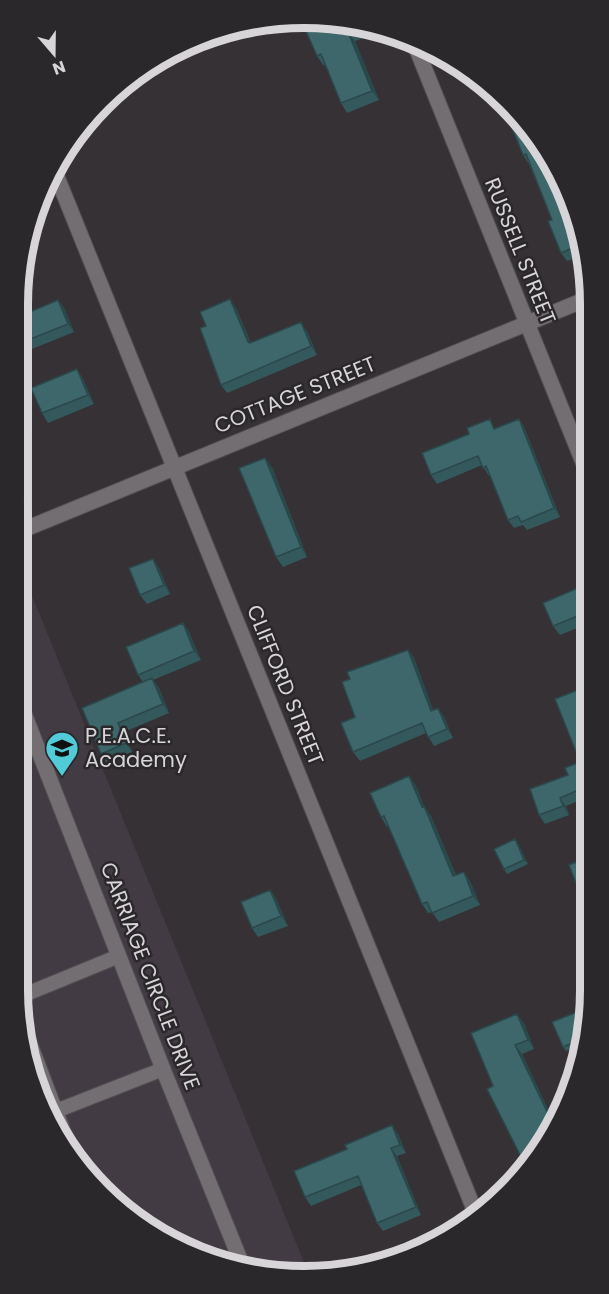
<svg xmlns="http://www.w3.org/2000/svg" width="609" height="1294" viewBox="0 0 609 1294" font-family="Poppins,sans-serif">
<style>
.built{fill:#433b43}
.lines{fill:none;stroke-linecap:round;stroke-linejoin:round}
.lane-casing{stroke:#504e50;stroke-width:16}
.street-casing{stroke:#504e50;stroke-width:17}
.lane{stroke:#726e71;stroke-width:14}
.street{stroke:#726e71;stroke-width:15}
.wall{fill:#34595c}
.shaded-wall{fill:#2b484b}
.building{fill:#3d676b;stroke:#2b484b;stroke-width:1.5}
.labels{text-anchor:middle;stroke-width:5;stroke-linejoin:round;paint-order:stroke}
.street-label{font-size:21px;fill:#d7d5d7;stroke:#2b282b}
.poi-label{font-size:21px;fill:#d7d5d7;stroke:#2b282b;text-anchor:start}
.rim{fill:none;stroke:#d7d5d7;stroke-width:8}
</style>
<rect width="100%" height="100%" fill="#353135"/>
<path class="built" d="M18,564H19L308,1272L248,1270L146,1228L77,1164L33,1082L18,989Z"/>
<g class="lines">
<defs>
<path id="lane" d="M19,997L119,956
M27,1043H30L72,1153
M56,1111L163,1069"/>
<path id="street" d="M413,40L589,477
M55,172L476,1214
M18,532L589,298
M18,698L163,1069L244,1269"/>
</defs>
<use href="#lane" class="lane-casing"/>
<use href="#street" class="street-casing"/>
<use href="#lane" class="lane"/>
<use href="#street" class="street"/>
</g>
<path class="wall" d="M305,29H359L363,38L355,41L379,100L347,113L341,103L325,65H323L317,56Z
M500,98L569,195L585,254L567,261L561,253L552,220L529,164L523,155Z
M19,298L26,313L58,300L64,308L74,332L22,353L18,348V304Z
M236,308L251,343L307,331L317,355L227,393L221,385L206,326Z
M77,369L83,379L94,404L48,423L42,413Z
M519,419L524,427L560,517L527,530L523,525L514,528L508,520L490,476H489L482,465L437,484L431,475L496,428Z
M272,467L307,557L283,567L276,557Z
M153,559L159,568L170,594L147,604L140,595Z
M586,597L590,605V623L560,635L553,626Z
M183,623L189,632L201,660L153,680L159,688L169,713L124,732L132,752L107,763L101,754L82,708L143,682L138,675Z
M408,650L414,658L433,710L438,708L444,717L453,738L434,746L426,733L360,761L353,752L355,717L350,679Z
M590,685V796L566,806L569,815L545,824L539,815L568,775L580,762Z
M409,776L416,786L424,806L431,816L456,875L470,881L480,905L439,922L432,912L428,913L422,904L388,826L387,827L381,817Z
M515,839L518,844L528,864L507,874L504,869Z
M591,856V895L585,898L578,888Z
M270,890L276,899L288,926L258,937L252,928Z
M18,940L25,959L18,962Z
M580,1017L584,1026L580,1046L566,1051L563,1047Z
M524,1023L534,1049L522,1054L554,1122L525,1165L493,1086Z
M398,1134L406,1153L397,1156L421,1215L383,1231L377,1223L361,1185L311,1206L305,1197Z"/>
<path class="shaded-wall" d="M356,28L359,29L363,38Z
M348,32L355,41L379,100L372,91Z
M19,298L30,322L25,314L19,301Z
M230,299L236,308L254,351L248,342Z
M58,300L64,308L74,332L68,324Z
M301,322L307,331L317,355L311,346Z
M77,369L83,379L94,404L88,395Z
M519,419L524,427L560,517L554,508Z
M265,458L272,467L307,557L301,547Z
M153,559L159,568L170,594L164,585Z
M580,587L586,597L590,605V611Z
M183,623L189,632L201,660L194,651Z
M408,650L414,658L437,720L431,711Z
M152,678L159,688L169,713L163,704Z
M438,708L444,717L453,738L447,729Z
M118,723L124,732L132,752L126,743Z
M409,776L416,786L428,817L422,807Z
M560,798L566,806L569,815L563,806Z
M424,806L431,816L460,886L453,876Z
M515,839L518,844L528,864L524,860Z
M464,872L470,881L480,905L473,896Z
M270,890L276,899L288,926L281,916Z
M18,940L25,959L18,949Z
M517,1014L524,1023L534,1049L528,1040Z
M515,1045L522,1054L554,1122L553,1124Z
M392,1125L398,1134L406,1153L400,1145Z
M391,1148L397,1156L421,1215L416,1207Z"/>
<path class="building" d="M323,22L356,28L348,32L372,91L341,103L321,54L317,56L305,29Z
M500,98L532,130L569,195L582,244L561,253L548,221L552,220L526,154L523,155Z
M230,299L248,342L250,343L301,322L311,346L221,385L200,328L206,326L200,312Z
M58,300L68,324L18,344L19,301L25,314Z
M77,369L88,395L42,413L31,388Z
M490,419L494,429L519,419L554,508L521,522L518,516L508,520L486,466L483,468L478,456L431,475L422,453L469,434L467,428Z
M265,458L301,547L276,557L239,468Z
M153,559L164,585L140,595L129,568Z
M580,587L590,611L553,626L543,603Z
M183,623L194,651L138,675L126,647Z
M408,650L431,711L438,708L447,729L428,737L422,723L353,752L341,723L355,717L342,682L350,679L347,672Z
M152,678L163,704L118,723L126,743L101,754L82,708Z
M590,685V785L560,798L563,806L539,815L530,789L568,775L565,768L580,762L555,699Z
M409,776L422,807L424,806L453,876L464,872L473,896L432,913L427,902L422,904L384,816L381,817L370,793Z
M515,839L524,860L504,869L494,849Z
M591,856V883L578,888L569,865Z
M270,890L281,916L252,928L241,902Z
M577,1012L583,1028L581,1039L563,1047L552,1022Z
M517,1014L528,1040L515,1045L553,1124L528,1161L524,1163L487,1089L493,1086L471,1033Z
M392,1125L400,1145L391,1148L416,1207L377,1223L358,1176L305,1197L294,1171L347,1149L345,1145Z"/>
<defs>
<symbol id="school-pin" viewBox="-11 -11 22 30"><path d="M0 17L-7.5 6A9.5 9.5 0 1 1 7.5 6Z" fill="#52cbd8" stroke="#2b282b"/><path d="M0-5L7-2L0 1L-7-2ZM-4 1L0 2.5L4 1V4Q0 6-4 4Z" fill="#111"/></symbol>
</defs>
<g fill-rule="evenodd">
<use href="#school-pin" x="43" y="729" width="38" height="52"/>
</g>
<g class="labels">
<g class="street-label">
<text transform="translate(520 251) rotate(68)" y="7">RUSSELL STREET</text>
<text transform="translate(295 395) rotate(-22)" y="7">COTTAGE STREET</text>
<text transform="translate(285 685) rotate(68)" y="7">CLIFFORD STREET</text>
<text transform="translate(150 976) rotate(69)" y="7">CARRIAGE CIRCLE DRIVE</text>
</g>
<g class="poi-label">
<text x="85" y="743">P.E.A.C.E.<tspan x="85" dy="24">Academy</tspan></text>
</g>
</g>
<path d="M0 0H609V1294H0ZM304 28H304A276 276 0 0 1 580 304V990A276 276 0 0 1 304 1266H304A276 276 0 0 1 28 990V304A276 276 0 0 1 304 28Z" fill="#2b282b" fill-rule="evenodd"/>
<path class="rim" d="M304 28H304A276 276 0 0 1 580 304V990A276 276 0 0 1 304 1266H304A276 276 0 0 1 28 990V304A276 276 0 0 1 304 28Z"/>
<g transform="translate(54 54) rotate(160)" stroke="#2b282b" stroke-width="4.5" paint-order="stroke">
<path d="M0-4.5L10 22L0 15L-10 22Z" fill="#d7d5d7"/>
<text y="-9" font-size="16" font-weight="bold" text-anchor="middle" fill="#d7d5d7">N</text>
</g>
</svg>
